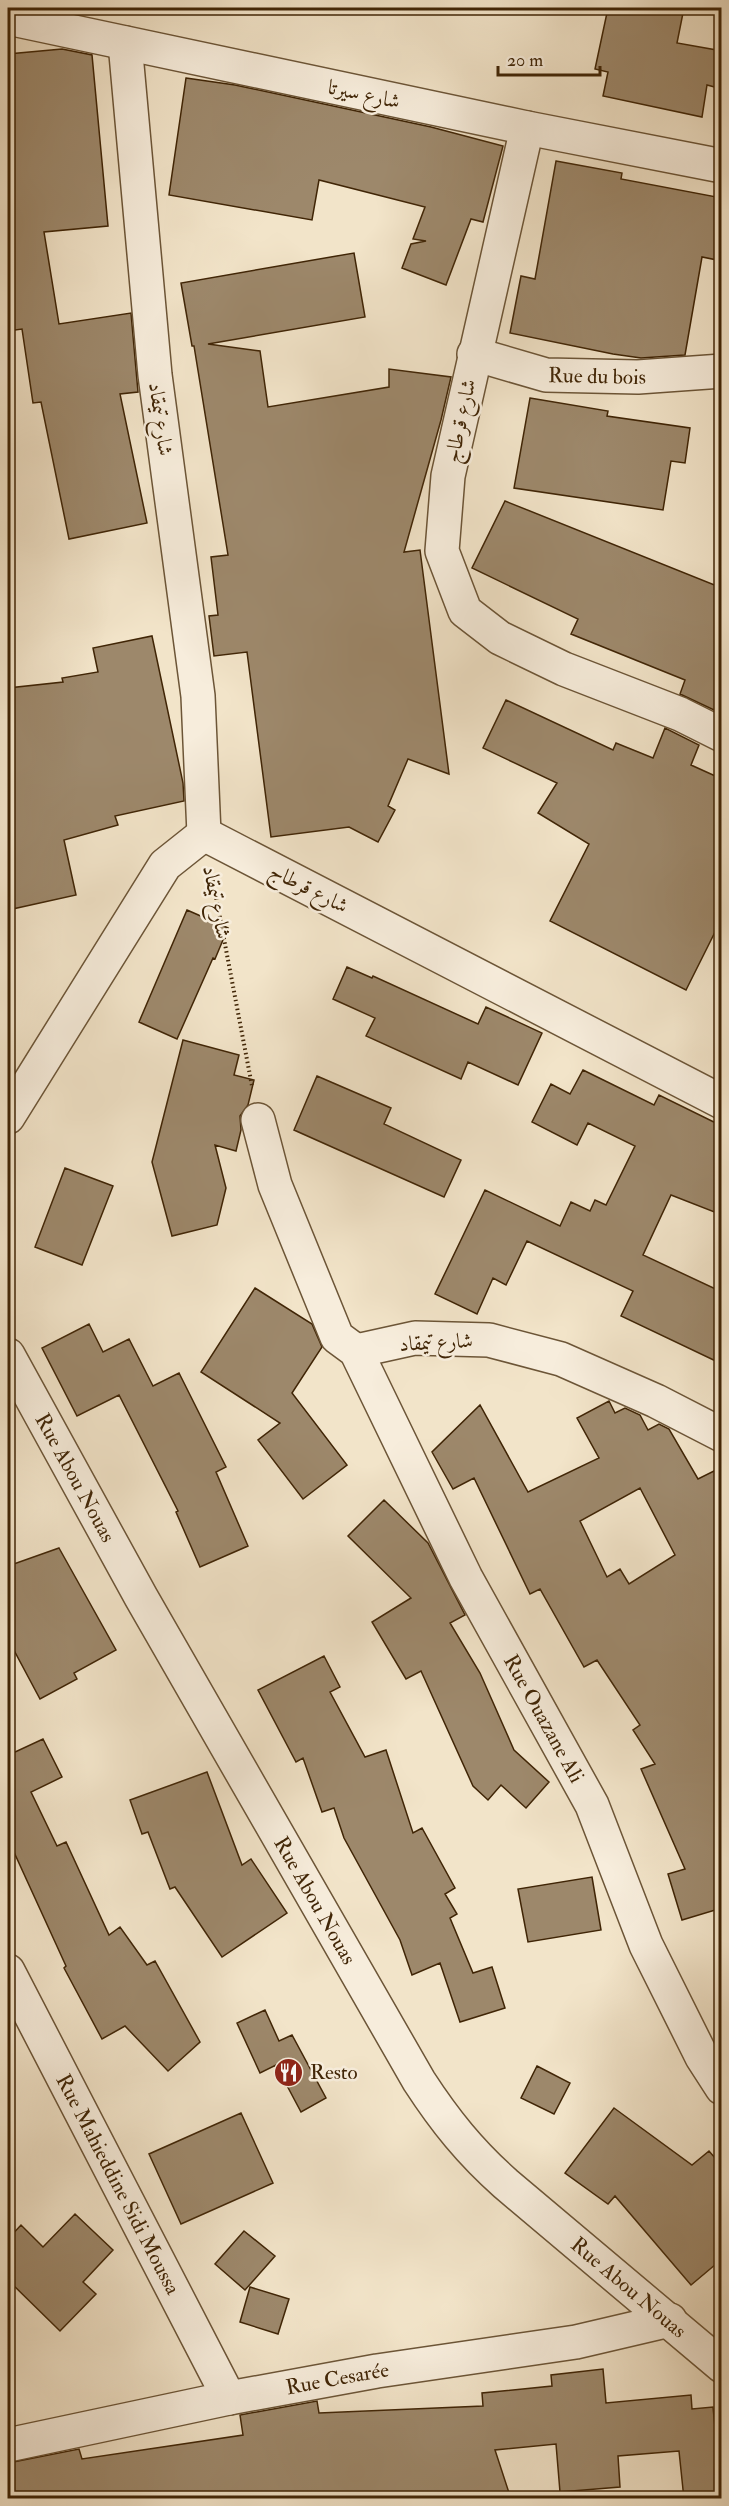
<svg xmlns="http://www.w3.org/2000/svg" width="729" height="2506" viewBox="0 0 729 2506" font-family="'IM FELL Double Pica',Amiri,serif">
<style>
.building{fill:#9d886b;stroke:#402506;stroke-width:1.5;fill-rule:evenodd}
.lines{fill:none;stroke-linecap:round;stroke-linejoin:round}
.minor-casing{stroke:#6c5537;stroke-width:36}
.path{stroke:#402506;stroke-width:4;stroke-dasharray:1.5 3;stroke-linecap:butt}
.minor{stroke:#f7eddc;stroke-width:33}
.labels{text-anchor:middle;stroke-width:5;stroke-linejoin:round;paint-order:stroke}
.street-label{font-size:21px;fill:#402506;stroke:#f7eddc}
.poi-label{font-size:21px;fill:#402506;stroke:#f7eddc;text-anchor:start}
</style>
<rect width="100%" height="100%" fill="#f2e4c9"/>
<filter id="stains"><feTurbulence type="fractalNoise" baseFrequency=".00333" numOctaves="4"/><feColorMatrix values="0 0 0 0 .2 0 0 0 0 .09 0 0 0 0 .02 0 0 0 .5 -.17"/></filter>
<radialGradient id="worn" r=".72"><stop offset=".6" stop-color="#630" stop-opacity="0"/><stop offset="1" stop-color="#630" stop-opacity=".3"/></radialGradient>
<path class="building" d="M608,8H684L677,43L722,51V89L707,85L702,117L603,96L608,72L595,69Z
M62,49L92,55L108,226L44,232L59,324L131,313L138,392L120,394L147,523L69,539L41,402L33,403L22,329L8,331V54Z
M186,78L235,85L431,127L503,146L483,222L471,219L446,285L402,268L411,244L426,241L413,239L425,207L319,180L312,220L169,195Z
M556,161L622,173L621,179L722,198V261L702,257L685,355L641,358L613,354L510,333L521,276L535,279Z
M354,253L365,317L208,344L260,351L268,407L389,387V369L451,377L441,420L404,552L420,550L449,774L408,759L388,806L395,810L378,842L349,827L271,837L247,652L214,656L209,616L218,615L211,557L228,555L194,346H192L181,283Z
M530,398L608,411L607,416L690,428L685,463L671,461L663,510L514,488Z
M505,501L722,588V691L714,710L680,694L685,680L571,634L578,619L472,568Z
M152,636L183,783L184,801L115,816L118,825L64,840L76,895L8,910V688L63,682L62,678L98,672L93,648Z
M506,700L613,750L616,743L653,758L665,728L699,745L691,765L722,779V918L686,990L550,921L589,844L538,813L557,783L483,748Z
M187,910L228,928L215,959L213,958L177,1039L139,1022Z
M347,967L372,978L373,976L478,1024L486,1007L542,1033L518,1085L468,1062L461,1079L366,1036L375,1018L333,999Z
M183,1040L239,1055L234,1075L254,1080L248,1105L240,1116L241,1130L236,1151L215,1145L226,1188L217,1225L172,1236L152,1162Z
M583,1070L654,1105L659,1095L722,1126V1215L671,1195L643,1255L722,1292V1364L621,1316L633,1291L527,1241L506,1285L493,1278L477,1314L435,1294L485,1190L560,1226L571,1202L590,1211L595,1200L606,1205L635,1146L588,1123L577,1145L532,1122L551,1084L570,1094Z
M317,1076L391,1108L384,1124L461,1160L444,1197L294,1130Z
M65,1168L113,1186L82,1265L35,1247Z
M255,1288L312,1324L322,1347L292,1393L347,1465L303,1499L258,1440L280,1423L201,1372Z
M89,1324L103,1352L129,1339L153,1386L179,1373L226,1467L216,1472L248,1546L200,1567L176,1512L178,1511L119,1395L77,1416L42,1348Z
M609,1401L615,1413L625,1408L640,1415L648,1430L659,1424L669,1429L698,1479L722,1467V1908L682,1920L668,1874L685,1869L641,1769L655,1764L633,1730L640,1725L597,1660L584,1667L540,1589L530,1594L474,1478L453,1489L432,1452L480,1405L528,1492L599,1458L577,1418ZM640,1488L675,1555L629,1584L620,1569L607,1577L580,1521Z
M384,1500L428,1543L465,1615L450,1623L480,1673L514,1750L549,1782L526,1808L501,1785L488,1800L473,1786L421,1671L406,1679L372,1622L411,1598L348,1536Z
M59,1548L116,1650L74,1673L77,1679L40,1699L8,1639V1566Z
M324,1656L340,1687L330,1692L365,1757L386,1750L413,1833L422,1828L455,1888L445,1894L457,1914L450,1918L473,1973L492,1967L505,2008L460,2022L440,1963L412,1975L400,1940L344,1838L334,1808L322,1812L303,1758L296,1762L258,1690Z
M43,1739L62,1777L31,1792L57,1846L66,1842L109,1935L120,1927L147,1965L155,1961L200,2042L168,2071L125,2026L102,2039L64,1968L66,1966L8,1839V1742L13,1753Z
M207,1772L242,1865L251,1859L287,1913L222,1957L175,1887L170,1889L148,1832L142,1834L130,1800Z
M592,1877L601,1930L528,1942L518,1889Z
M265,2010L279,2041L292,2035L326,2098L301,2112L276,2065L260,2073L237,2023Z
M537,2066L570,2083L554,2114L521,2098Z
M614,2108L692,2165L709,2151L722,2166V2259L691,2285L615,2196L608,2204L565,2173Z
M241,2113L273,2183L181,2224L149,2154Z
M75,2214L113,2250L83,2282L96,2294L60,2331L8,2280V2239L21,2225L43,2247Z
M244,2231L275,2256L245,2290L215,2264Z
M250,2287L289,2299L278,2334L240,2322Z
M603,2369L606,2403L691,2395L692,2409L713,2407L722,2499H684L679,2451L618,2456L620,2487L560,2492L556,2444L495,2450L511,2499H8V2463L79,2449L82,2459L243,2435L240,2415L317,2401L319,2413L483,2406L482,2393L552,2386L551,2375Z"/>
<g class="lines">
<defs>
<g id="minor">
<path d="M8,18L527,128L722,166"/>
<path d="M125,43L155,375L198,696L204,834"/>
<path d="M527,128L448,476L442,551L465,611L500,638L564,669L680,714L722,735"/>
<path id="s1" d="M474,354L546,375L638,377L722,371"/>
<path d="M204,834L722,1102"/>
<path d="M8,1117L165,865L204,834"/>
<path id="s2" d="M258,1120L275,1185L337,1337L356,1351L466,1578L592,1805L646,1945L702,2057L722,2088"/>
<path d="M356,1351L415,1338L489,1340L561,1359L656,1401L722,1435"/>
<path id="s3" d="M8,1355L141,1597L419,2081C445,2121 470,2152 506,2184L722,2366"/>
<path id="s4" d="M8,1971L229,2398"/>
<path id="s5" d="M8,2445L229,2398L377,2371L576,2342L670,2320"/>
</g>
</defs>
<use href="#minor" class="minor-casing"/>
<path class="path" d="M212,876L252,1086"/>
<use href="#minor" class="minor"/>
</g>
<defs>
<symbol id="restaurant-disc" viewBox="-11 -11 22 22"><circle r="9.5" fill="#8f2418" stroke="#f7eddc"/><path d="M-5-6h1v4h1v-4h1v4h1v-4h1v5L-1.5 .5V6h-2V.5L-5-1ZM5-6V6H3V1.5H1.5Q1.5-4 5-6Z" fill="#fff"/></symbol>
</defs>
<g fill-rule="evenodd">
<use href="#restaurant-disc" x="272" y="2056" width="33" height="33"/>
</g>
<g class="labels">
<g class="street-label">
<text transform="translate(364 94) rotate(12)" y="7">شارع سيرتا</text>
<text dy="7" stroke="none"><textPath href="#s1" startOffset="126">Rue du bois</textPath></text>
<text transform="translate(161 419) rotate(82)" y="7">شارع تيمقاد</text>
<text transform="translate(460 421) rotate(-78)" y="7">شارع قرطاج</text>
<text transform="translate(309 888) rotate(27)" y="7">شارع قرطاج</text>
<text transform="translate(217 902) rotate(79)" y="7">شارع تيمقاد</text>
<text transform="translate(436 1342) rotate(-3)" y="7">شارع تيمقاد</text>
<text dy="7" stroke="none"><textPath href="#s3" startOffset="140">Rue Abou Nouas</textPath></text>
<text dy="7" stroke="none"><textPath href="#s2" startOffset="668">Rue Ouazane Ali</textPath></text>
<text dy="7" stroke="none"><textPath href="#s3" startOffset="626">Rue Abou Nouas</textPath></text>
<text dy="7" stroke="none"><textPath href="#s4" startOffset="240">Rue Mahieddine Sidi Moussa</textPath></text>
<text dy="7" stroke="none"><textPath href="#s3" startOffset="1130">Rue Abou Nouas</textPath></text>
<text dy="7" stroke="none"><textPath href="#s5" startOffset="336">Rue Cesarée</textPath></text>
</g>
<g class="poi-label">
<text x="310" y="2079">Resto</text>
</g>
</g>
<rect width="729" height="2506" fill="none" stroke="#f2e4c9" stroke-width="30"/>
<rect x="9" y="9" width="711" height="2488" fill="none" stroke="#402506" stroke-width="3"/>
<rect x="15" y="15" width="699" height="2476" fill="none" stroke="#402506" stroke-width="1.5"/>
<path d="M498 66v9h102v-9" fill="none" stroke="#402506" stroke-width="3"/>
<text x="507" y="66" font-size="18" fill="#402506" stroke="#f7eddc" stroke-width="4.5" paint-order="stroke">20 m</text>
<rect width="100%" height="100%" filter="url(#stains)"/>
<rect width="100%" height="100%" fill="url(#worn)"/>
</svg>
